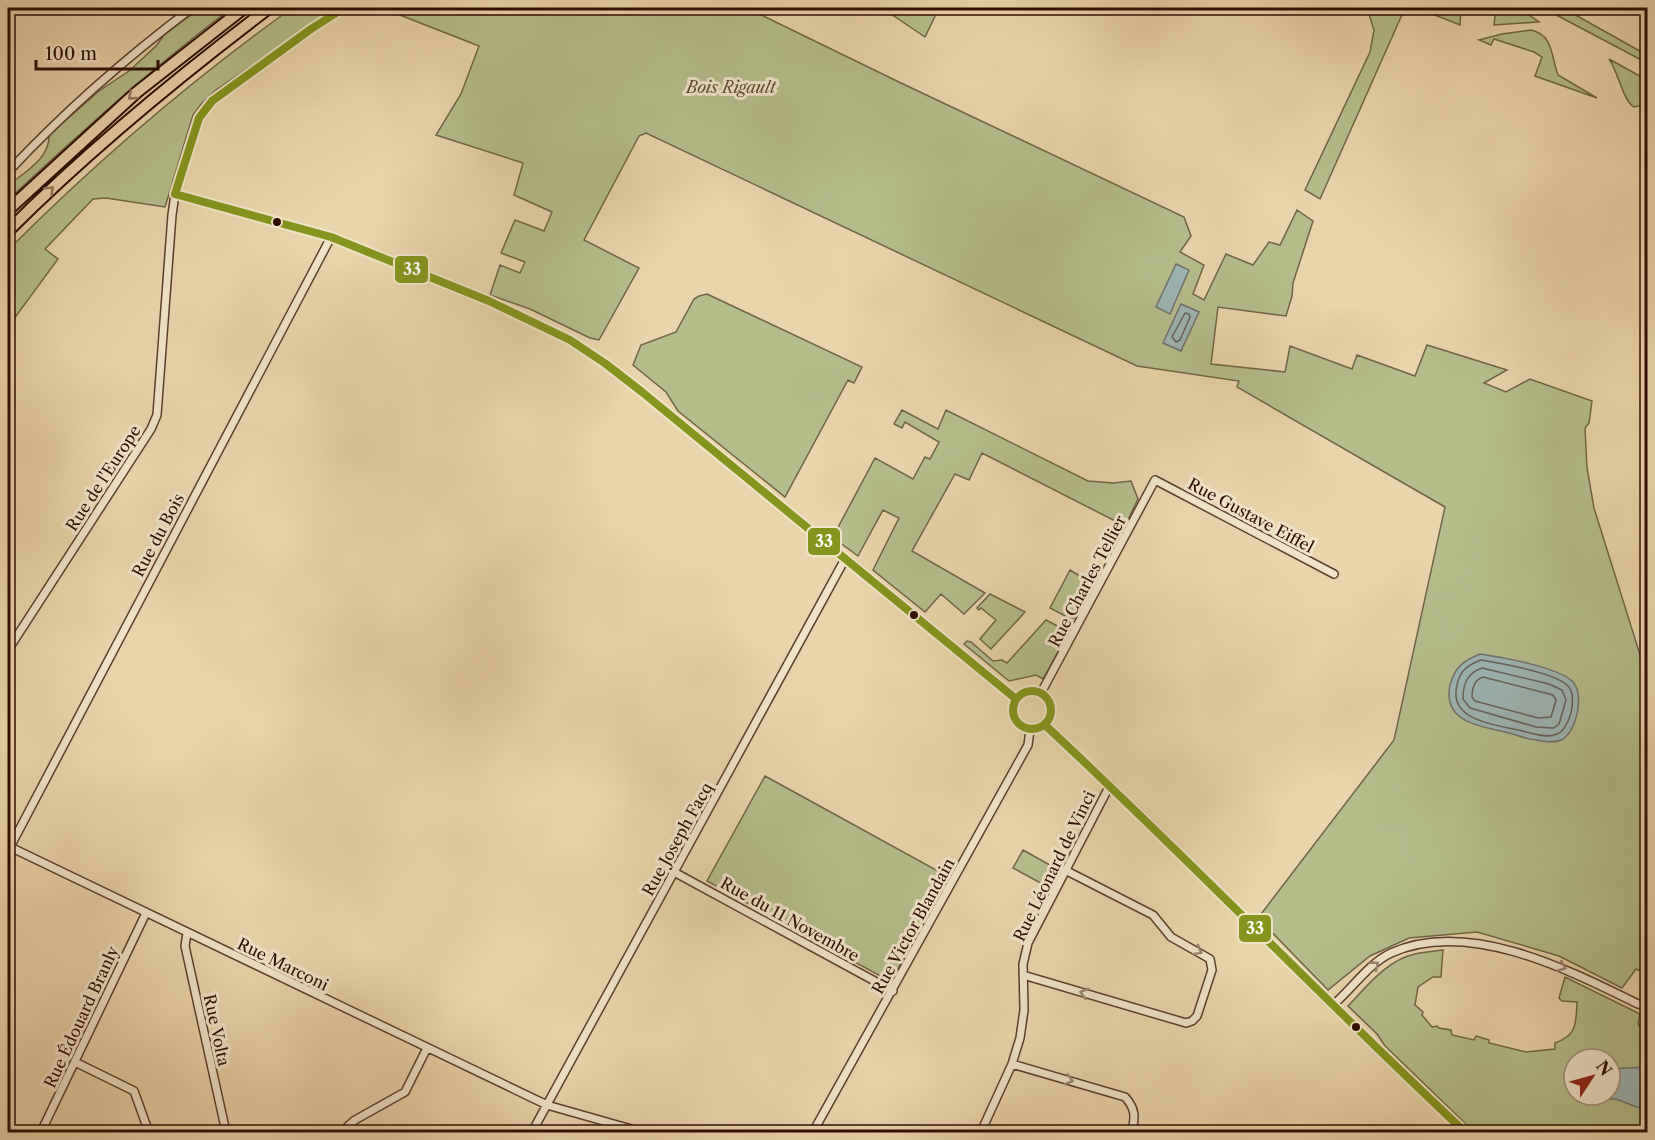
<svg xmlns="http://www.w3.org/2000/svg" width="1655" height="1140" viewBox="0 0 1655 1140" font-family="'Libre Caslon Text',serif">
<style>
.green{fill:#b5bd8b;stroke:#716546;stroke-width:1.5;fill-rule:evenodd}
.water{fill:#9cb5b4;stroke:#70726c;stroke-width:1.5}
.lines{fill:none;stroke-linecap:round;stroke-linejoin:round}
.shore{stroke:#64615a;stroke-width:1.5}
.minor-casing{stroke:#5c3f2c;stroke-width:10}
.trunk-casing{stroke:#2d0d01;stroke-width:14}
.minor{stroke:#f1e3c8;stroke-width:7}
.trunk{stroke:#ead4ab;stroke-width:10}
.bus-1-casing{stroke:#f1e3c8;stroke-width:12}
.bus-1{stroke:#85951e;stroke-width:8}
.oneway{stroke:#957a5e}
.oneway2{stroke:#99836e}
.bus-dot{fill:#2d0d01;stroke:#f1e3c8;stroke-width:2}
.labels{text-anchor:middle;stroke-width:6;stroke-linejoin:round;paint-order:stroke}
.park-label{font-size:16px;font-style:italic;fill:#5d4b31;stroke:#f1e3c8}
.street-label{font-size:16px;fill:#2d0d01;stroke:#f1e3c8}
.line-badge{stroke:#f1e3c8;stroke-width:2}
.badge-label{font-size:16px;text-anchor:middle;font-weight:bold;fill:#fff}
</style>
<rect width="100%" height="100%" fill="#ead4ab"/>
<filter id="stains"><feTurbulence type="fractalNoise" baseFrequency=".00333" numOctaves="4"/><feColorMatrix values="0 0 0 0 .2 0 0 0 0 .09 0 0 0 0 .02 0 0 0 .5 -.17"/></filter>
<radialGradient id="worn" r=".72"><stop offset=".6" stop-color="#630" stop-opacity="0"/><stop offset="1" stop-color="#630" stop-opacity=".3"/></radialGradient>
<path class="green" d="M200,8H232C153,67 80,133 8,200V186C24,172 50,159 49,135L99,91L129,71L156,46L164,35Z
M292,8H336L216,90L202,103L193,115L165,207L106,198L93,199L45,249L58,259L8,327V250C96,162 190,81 292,8Z
M382,8H747L901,83L1184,217L1191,236L1180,252L1204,265L1193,294L1204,300L1226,254L1253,265L1269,242L1280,245L1297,210L1313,221L1293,283L1292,296L1286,316L1218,307L1211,364L1285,372L1290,346L1352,369L1357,355L1415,376L1427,345L1507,370L1484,383L1506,392L1530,379L1592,401L1589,423L1585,428L1587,468L1594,508L1647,677V974L1636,969L1622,988L1559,956L1477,932L1409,938L1370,956L1328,990L1258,918L1394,740L1445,507L1237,387L1239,381L1137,366L646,133L639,136L584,240L639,268L599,340L590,338L530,309L490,295L500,265L520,273L525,262L501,253L515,220L544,231L552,212L514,195L523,163L436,135L461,94L479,46Z
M882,8H939L925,37Z
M1367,8H1405L1320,199L1305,190L1370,52L1374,30Z
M1417,8H1461L1460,25Z
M1496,8L1529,15L1539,22L1494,25Z
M1543,8H1563L1647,55V63Z
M1531,30C1554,35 1551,57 1558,75L1597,98L1535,76L1542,57L1534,52L1494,39L1491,45L1479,40L1502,34Z
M1609,59L1647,80V104L1634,107C1623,101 1618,71 1609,59Z
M707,294L862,367L854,383L848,380L785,497L678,411L666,392L633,365L641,345L676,332L694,299L699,296Z
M902,410L938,429L946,410L1088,481L1113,483L1131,481L1138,499L1125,526L982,453L969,480L955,474L912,551L985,593L964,614L941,594L925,612L873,570L899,518L883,510L858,556L835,539V533L875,458L913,479L925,457L930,459L939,442L905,422L902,428L894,424Z
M1070,570L1088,581L1093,573L1098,575L1076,618H1069L1050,608Z
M990,594L1025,612L991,649L980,639L996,620L981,608L979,610L977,608Z
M1046,620L1069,632L1043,679L1036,675L1009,681L964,644L967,641L971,642L993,661L1002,660L1007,663Z
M765,776L947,876L896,973L882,977L707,881Z
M1023,850L1057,869L1049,884L1044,885L1013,868Z
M1443,950L1441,977H1433L1418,987L1415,1005L1423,1012L1422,1015L1432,1027L1437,1026L1439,1028L1451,1030L1452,1035L1474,1040L1476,1036L1489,1040V1043L1526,1052L1555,1049V1043C1577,1035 1576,1024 1577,1002L1562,1001L1559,998L1565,977L1640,1014L1638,1024L1643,1033L1640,1039L1647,1042V1132H1474L1385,1046L1377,1034L1348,1006C1367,986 1387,960 1415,954C1424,952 1434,951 1443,950ZM1574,1059H1610V1095H1574Z"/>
<path class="water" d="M1176,264L1189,270L1170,314L1156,307Z
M1181,304L1199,312L1181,351L1163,343Z
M1480,654C1501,657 1557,667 1572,681C1585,693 1577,730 1563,739C1556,743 1544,742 1536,740C1525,739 1515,734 1505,732C1480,726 1442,722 1450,685C1455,667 1463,661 1480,654Z
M1647,1067V1111L1616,1099L1599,1098L1594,1095H1610V1069Z"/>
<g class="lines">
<path class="shore" d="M1185,313L1189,314L1190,317L1180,340L1176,342L1172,337Z
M1481,660C1499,663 1556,673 1568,686C1578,696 1570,729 1557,734C1550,738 1538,735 1530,733C1504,725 1447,724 1457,685C1460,670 1468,665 1481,660Z
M1482,668L1549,684L1562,690L1566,700L1564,707L1559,724L1554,728L1536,727L1470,708L1463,699C1463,684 1467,673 1482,668Z
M1483,677L1553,695L1556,700L1551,717L1538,718L1475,701L1472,697C1472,688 1474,680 1483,677Z"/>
<defs>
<path id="minor" d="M8,172C64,112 127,57 192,8
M175,194L331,237L489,301L570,340L606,364L642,392L1016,699
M8,650L151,429L157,415L172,215L175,194L199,118L212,101L222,93L311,29L344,8
M1013 710a19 19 0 1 1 38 0a19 19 0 1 1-38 0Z
M1041,693L1155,480L1334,574
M1045,725C1189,856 1321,1000 1465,1132
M8,846L547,1105L642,1132
M8,851L331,237
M674,872L893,991
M187,933L185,946L226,1132
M1023,975L1186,1023L1192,1021L1197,1016L1212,970L1210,959L1171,937L1153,915L1065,870
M1333,1005C1352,989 1368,964 1391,953C1468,918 1569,970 1638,1004L1648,1007
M75,1062L134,1091L147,1127L143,1132
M1012,1064L1125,1097C1136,1109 1135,1117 1132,1132
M41,1132L146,913
M347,1132V1127L355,1120L405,1092L427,1048
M532,1132L845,559
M813,1132L1028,745L1030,730
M981,1132L1012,1064L1020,1038L1024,1010L1023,964L1028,943L1110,785"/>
<path id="trunk" d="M8,210L137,92L244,8
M8,231C89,150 178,77 269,8"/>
</defs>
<use href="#minor" class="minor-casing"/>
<use href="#trunk" class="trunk-casing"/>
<use href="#minor" class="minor"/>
<use href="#trunk" class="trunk"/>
<defs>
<path id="bus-1" d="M175,194L331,237L489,301L570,340L606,364L642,392L1016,699
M175,194L199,118L212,101L311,29L344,8
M1013 710a19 19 0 1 1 38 0a19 19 0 1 1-38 0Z
M1045,725C1188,858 1323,999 1465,1132"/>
</defs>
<use href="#bus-1" class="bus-1-casing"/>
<use href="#bus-1" class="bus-1"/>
</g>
<defs><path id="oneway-chevron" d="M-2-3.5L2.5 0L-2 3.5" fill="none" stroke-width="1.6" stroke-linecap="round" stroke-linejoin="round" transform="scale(1.5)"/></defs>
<g class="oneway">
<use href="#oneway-chevron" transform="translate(132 96) rotate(139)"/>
<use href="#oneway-chevron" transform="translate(50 190) rotate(-43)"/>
</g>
<g class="oneway2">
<use href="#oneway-chevron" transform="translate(1198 951) rotate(29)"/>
<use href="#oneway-chevron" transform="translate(1375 965) rotate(-39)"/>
<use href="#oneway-chevron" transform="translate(1562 967) rotate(22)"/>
<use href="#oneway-chevron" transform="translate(1084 993) rotate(-164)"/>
<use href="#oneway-chevron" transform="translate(1069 1080) rotate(16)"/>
</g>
<g class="bus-dot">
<circle cx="277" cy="222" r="5"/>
<circle cx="914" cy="615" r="5"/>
<circle cx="1356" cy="1027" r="5"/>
</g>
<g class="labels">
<g class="park-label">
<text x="731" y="93">Bois Rigault</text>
</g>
<g class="street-label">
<text transform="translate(103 478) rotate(-57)" y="6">Rue de l'Europe</text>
<text transform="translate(1251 515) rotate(28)" y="6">Rue Gustave Eiffel</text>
<text transform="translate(158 535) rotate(-62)" y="6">Rue du Bois</text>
<text transform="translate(1087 581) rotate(-62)" y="6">Rue Charles Tellier</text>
<text transform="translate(677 839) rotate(-61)" y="6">Rue Joseph Facq</text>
<text transform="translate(1054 866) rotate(-64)" y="6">Rue Léonard de Vinci</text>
<text transform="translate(790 919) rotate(29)" y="6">Rue du 11 Novembre</text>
<text transform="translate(913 926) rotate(-61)" y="6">Rue Victor Blandain</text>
<text transform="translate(283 964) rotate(26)" y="6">Rue Marconi</text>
<text transform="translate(81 1017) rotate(-65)" y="6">Rue Édouard Branly</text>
<text transform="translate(217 1030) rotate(78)" y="6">Rue Volta</text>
</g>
</g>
<g class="line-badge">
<rect x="394" y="255" width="35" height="29" rx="6" fill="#85951e"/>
<rect x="807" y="527" width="34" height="29" rx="6" fill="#85951e"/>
<rect x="1238" y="914" width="34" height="29" rx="6" fill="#85951e"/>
</g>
<g class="badge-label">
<text x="412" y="275">33</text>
<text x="824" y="547">33</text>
<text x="1255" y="934">33</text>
</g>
<rect width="1655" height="1140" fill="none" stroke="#ead4ab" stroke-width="30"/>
<rect x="9" y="9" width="1637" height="1122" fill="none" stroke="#2d0d01" stroke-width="3"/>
<rect x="15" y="15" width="1625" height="1110" fill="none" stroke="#2d0d01" stroke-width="1.5"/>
<g transform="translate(1592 1077) rotate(54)"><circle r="28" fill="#f1e3c8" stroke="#a38d78" stroke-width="1.5"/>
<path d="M0-4.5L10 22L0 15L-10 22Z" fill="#8f2418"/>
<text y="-9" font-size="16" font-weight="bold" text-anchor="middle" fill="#2d0d01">N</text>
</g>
<path d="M36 60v9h122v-9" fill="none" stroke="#2d0d01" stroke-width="3"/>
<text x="45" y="60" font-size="18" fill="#2d0d01" stroke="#f1e3c8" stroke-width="4.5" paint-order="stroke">100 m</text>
<rect width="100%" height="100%" filter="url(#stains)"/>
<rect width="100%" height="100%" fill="url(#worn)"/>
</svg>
